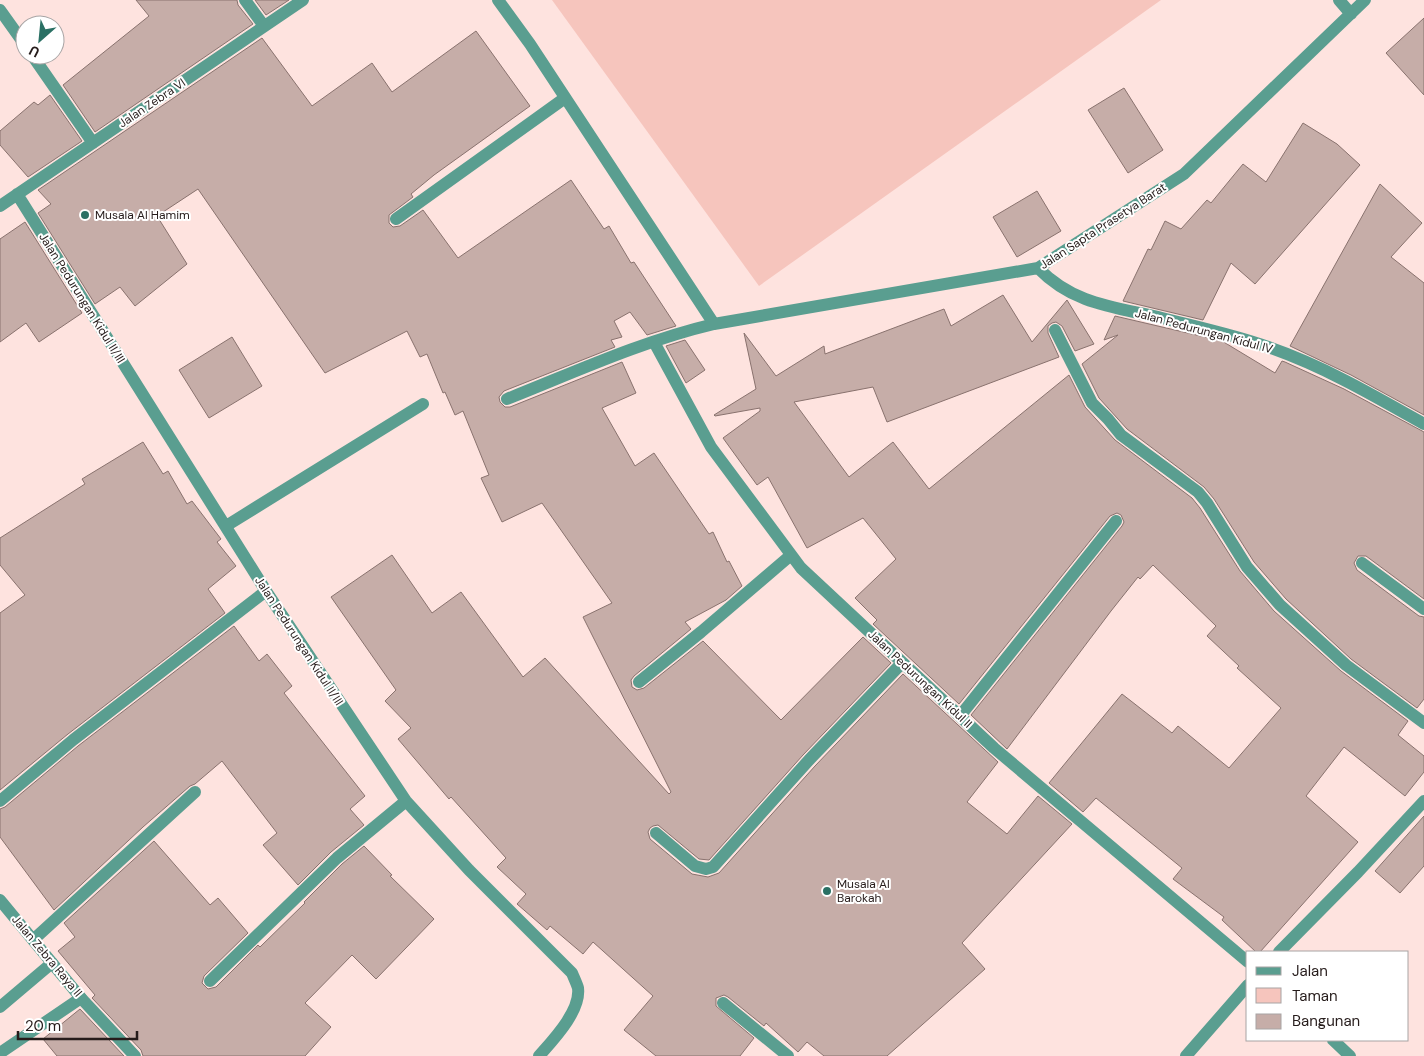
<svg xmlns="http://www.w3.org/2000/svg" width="1424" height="1056" viewBox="0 0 1424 1056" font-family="'DM Sans',sans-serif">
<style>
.green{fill:#f6c5bd}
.building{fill:#c6ada8;stroke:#89726e}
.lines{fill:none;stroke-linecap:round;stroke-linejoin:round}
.service{stroke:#5a9e90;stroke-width:12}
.minor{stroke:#5a9e90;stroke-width:12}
.poi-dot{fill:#2a7064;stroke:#fff;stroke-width:2}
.labels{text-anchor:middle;stroke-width:4;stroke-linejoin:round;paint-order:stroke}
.street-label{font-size:12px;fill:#261c1b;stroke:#fff}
.poi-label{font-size:12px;fill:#261c1b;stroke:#fff;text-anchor:start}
</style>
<rect width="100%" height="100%" fill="#fee3df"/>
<path class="green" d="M552,0H1161L759,286Z"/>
<path class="building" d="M136,0H237L238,5L253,24L95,132L63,85L149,16Z
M255,0H289L266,15Z
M1424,18V95L1386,53Z
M476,31L530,106L434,175L411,194L413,197L389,215V223L393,227L400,226L423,210L458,258L571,180L604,229L609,226L631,263L634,262L676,326L647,335L630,312L614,321L622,337L611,340L615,347L504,391L499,397L500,402L505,407H510L622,362L636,393L602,408L635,466L654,453L709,534L713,532L727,562L729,561L742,586L726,600L685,622L691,629L634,676L631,680L632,687L637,690L644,688L703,641L781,720L863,637L891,663L803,755L709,860L699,859L658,825L653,826L650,828L648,832L650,839L692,874L708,877L719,873L815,766L903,674L998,762L967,802L1007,834L1038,796L1072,824L962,943L985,969L887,1056H824L807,1042L798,1052L766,1023L764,1026L728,997L724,995L716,998V1006L754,1038L740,1056H656L624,1030L653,996L593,942L583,954L550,926L547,930L517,904L526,894L497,867L506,858L451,797L449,799L398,739L411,728L385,701L396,690L331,597L392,555L432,613L461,592L523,677L545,658L669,794L671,792L583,617L612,603L542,503L502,522L481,478L489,475L463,411L455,415L445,392L443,393L427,354L420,357L407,331L325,373L198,189L157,216L187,264L135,306L120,287L95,304L38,213L51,204L38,190L262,38L312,106L372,63L392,92Z
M1124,88L1163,150L1128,173L1088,110Z
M50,95L82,141L28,177L0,145V131L34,102L38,105Z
M1303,123L1337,144L1360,165L1255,284L1231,263L1203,320L1123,301L1148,249L1151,250L1165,221L1181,229L1207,200L1211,203L1243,164L1266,182Z
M1380,184L1422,223L1391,257L1424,283V415L1351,375L1290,346Z
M1037,191L1061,231L1017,257L993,217Z
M25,222L82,313L39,342L26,323L0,342V239Z
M1003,295L1032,342L1067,300L1094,344L1075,351L1062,326L1056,322L1052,323L1048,326V333L1059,357L887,422L873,387L794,402L849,477L893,442L929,489L1069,375L1085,407L1115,440L1192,498L1200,508L1240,571L1274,611L1341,671L1408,721L1398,735L1424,756V772L1405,796L1344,747L1306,796L1358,842L1260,952H1256L1222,920L1224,917L1173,879L1182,868L1096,798L1083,812L1049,783L1122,694L1172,733L1178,726L1229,768L1281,708L1237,668L1239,666L1207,636L1216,626L1153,565L1140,579L1138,577L1111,611L1007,749L971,715L1122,526L1124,522L1121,515L1117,513L1110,516L959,704L873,624L877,620L855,598L896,559L863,518L807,548L768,477L757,485L723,438L760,411V408L715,416L714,415L756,389L744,333L776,376L824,346L825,354L944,309L951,326Z
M1115,316L1222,341L1275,373L1282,361L1285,362L1344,389L1424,432V599L1366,556H1358L1354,563L1357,570L1419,616L1424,617V699L1417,708L1351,659L1286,599L1254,562L1214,499L1204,487L1127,429L1099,398L1082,364L1118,335L1104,340Z
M232,337L262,386L209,418L179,370Z
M685,340L705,370L686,383L666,346Z
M143,442L163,474L168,471L187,504L192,501L221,539L217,542L236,566L208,589L225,613L68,734L0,790V613L25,595L0,565V538L85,484L82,479Z
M234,626L259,661L267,654L292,686L284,693L365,796L350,809L364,825L331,852L298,885L263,845L277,833L222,761L195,784L190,786L143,827L54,910L0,837V809L5,807L78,746Z
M1424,816V866L1400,893L1375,871Z
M154,841L210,905L218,898L248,933L204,976L202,983L208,989L216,987L258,945L260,947L305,903L304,902L342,864L364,846L392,875L390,876L434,919L376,979L352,955L305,1003L331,1027L305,1056H143L141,1050L92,998L95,995L58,951L75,937L64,923Z
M80,1009L124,1056H57L43,1039Z"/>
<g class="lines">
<path class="service" d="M0,1007L52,963
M0,1053L81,998"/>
<path class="minor" d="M245,0L264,26
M498,0L530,44L714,324
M1339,0L1351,14
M0,10L25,45
M32,55L93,143
M17,194L266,591L406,801L469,870L572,973C574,978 577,984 578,988C581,1011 553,1040 539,1056
M0,206L303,0
M396,219L565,98
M1038,268C1074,305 1115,307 1162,318C1197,327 1235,335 1268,347C1323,366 1373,395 1424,424
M1055,330L1092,403L1108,419L1121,435L1198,492L1207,503L1247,567L1280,605L1346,665L1424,723
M654,342L711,447L801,568L994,748L1248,962
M507,399C575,372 642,341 714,324L1038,268L1184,174L1365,0
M226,526L423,404
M1362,563L1424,609
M639,682L701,632L791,555
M960,716L1116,521
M0,801L73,740L266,591
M656,833L695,866L706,869L713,867L809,760L902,663
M0,900L81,998L135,1056
M33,940L195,792
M1279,952L1358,872L1424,801
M210,981L337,858L406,801
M723,1003L788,1056
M1333,1040L1350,1056
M1186,1056L1248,985"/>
</g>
<g class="poi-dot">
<circle cx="85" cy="215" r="5"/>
<circle cx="827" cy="891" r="5"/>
</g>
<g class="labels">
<g class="street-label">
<text transform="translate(152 103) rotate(-34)" y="4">Jalan Zebra VI</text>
<text transform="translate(1103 226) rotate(-33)" y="4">Jalan Sapta Prasetya Barat</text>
<text transform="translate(82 298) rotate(58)" y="4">Jalan Pedurungan Kidul II/III</text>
<text transform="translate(1204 331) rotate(15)" y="4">Jalan Pedurungan Kidul IV</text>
<text transform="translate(299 641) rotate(57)" y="4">Jalan Pedurungan Kidul II/III</text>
<text transform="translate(920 679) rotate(43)" y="4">Jalan Pedurungan Kidul II</text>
<text transform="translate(47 956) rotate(50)" y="4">Jalan Zebra Raya II</text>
</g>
<g class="poi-label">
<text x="95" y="219">Musala Al Hamim</text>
<text x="837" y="888">Musala Al<tspan x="837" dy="14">Barokah</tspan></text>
</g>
</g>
<rect x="1246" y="951" width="162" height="90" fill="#ffffff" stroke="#a8a4a4"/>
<rect x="1256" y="967" width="25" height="8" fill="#5a9e90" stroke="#a8a4a4"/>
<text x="1292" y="976" font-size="15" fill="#261c1b">Jalan</text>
<rect x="1256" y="988" width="25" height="15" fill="#f6c5bd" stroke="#a8a4a4"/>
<text x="1292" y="1001" font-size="15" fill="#261c1b">Taman</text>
<rect x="1256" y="1014" width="25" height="15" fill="#c6ada8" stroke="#a8a4a4"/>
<text x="1292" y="1026" font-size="15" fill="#261c1b">Bangunan</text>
<g transform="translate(40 40) rotate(207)"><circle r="24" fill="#ffffff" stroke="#a8a4a4"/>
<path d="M0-4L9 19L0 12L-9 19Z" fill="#2a7064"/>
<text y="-8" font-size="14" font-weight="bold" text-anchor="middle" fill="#261c1b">U</text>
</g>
<path d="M18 1031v8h119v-8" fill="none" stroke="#261c1b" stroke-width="2.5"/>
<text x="25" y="1031" font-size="15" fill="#261c1b" stroke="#ffffff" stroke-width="4" paint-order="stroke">20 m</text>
</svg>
